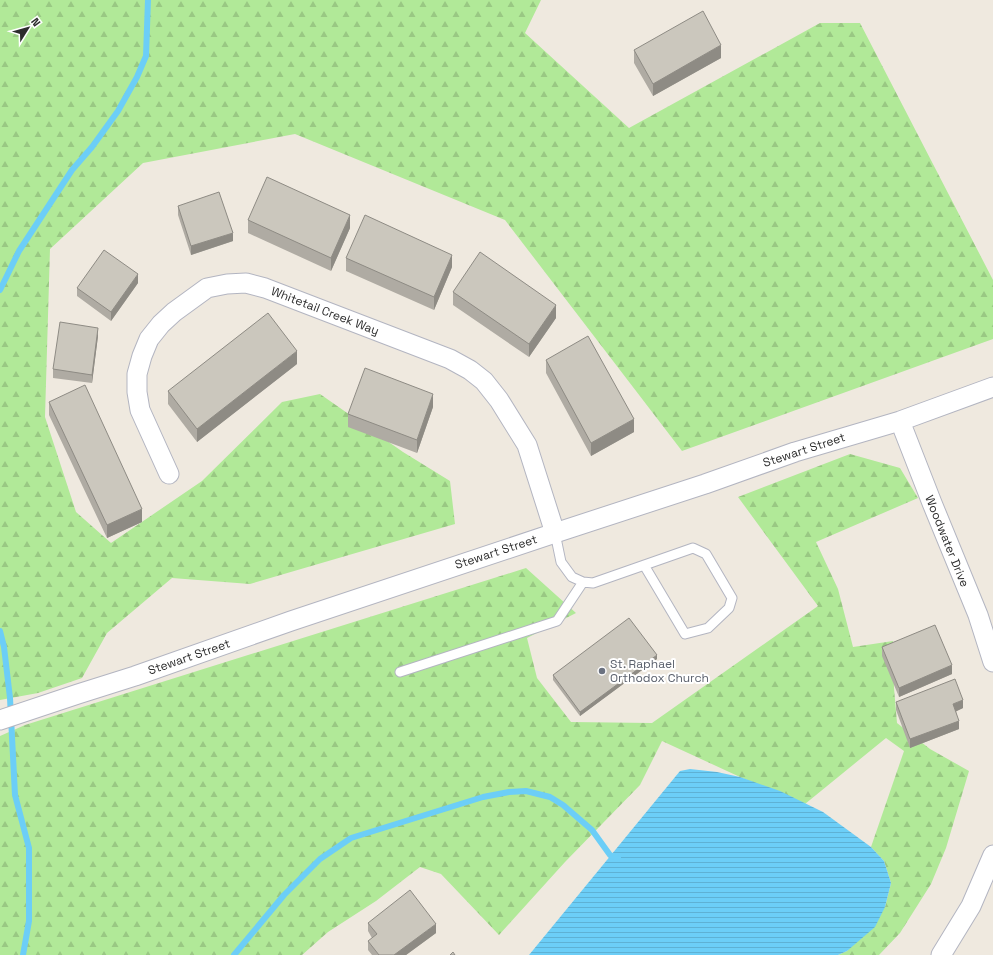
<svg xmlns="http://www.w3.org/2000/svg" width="993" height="955" viewBox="0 0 993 955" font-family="'Space Grotesk',sans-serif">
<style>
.forest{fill:url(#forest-firs)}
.water{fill:url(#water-rules)}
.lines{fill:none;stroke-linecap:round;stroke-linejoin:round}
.stream{stroke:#6ccef7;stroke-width:6}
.lane-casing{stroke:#b3b5c1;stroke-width:11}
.street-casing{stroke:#b3b5c1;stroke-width:21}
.lane{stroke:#fff;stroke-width:9}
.street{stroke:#fff;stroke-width:19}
.wall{fill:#afaba3}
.shaded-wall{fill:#8e8b84}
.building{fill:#cbc7bd;stroke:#8e8b84}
.worship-dot{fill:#6b7280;stroke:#fff;stroke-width:1.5}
.labels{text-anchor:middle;stroke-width:4;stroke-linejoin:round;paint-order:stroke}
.street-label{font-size:12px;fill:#2d2d2d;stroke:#fff}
.worship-label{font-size:12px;fill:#5b616d;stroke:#fff;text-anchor:start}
</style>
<defs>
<pattern id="forest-firs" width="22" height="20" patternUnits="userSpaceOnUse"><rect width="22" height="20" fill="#b1e998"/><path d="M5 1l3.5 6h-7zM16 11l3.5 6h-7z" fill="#99c883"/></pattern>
<pattern id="water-rules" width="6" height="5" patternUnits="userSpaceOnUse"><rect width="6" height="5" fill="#6ccef7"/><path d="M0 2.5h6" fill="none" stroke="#5eb1d4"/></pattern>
</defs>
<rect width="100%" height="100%" fill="#efe9df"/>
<path class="forest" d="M0,0H541L525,33L629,128L820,23H860L993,280V339L682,451L505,220L295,134L143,163L50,249L45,417L76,512L111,543L202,481L282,402L320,394L403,452L450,481L455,524L250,584L172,578L107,633L82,678L38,693L0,700Z
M850,454L900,468L918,498L816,542L838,589L853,647L893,641L894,688L897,723L930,749L969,771L946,848L931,884L900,933L879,955H838L847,951L885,907L891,883L884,861L871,847L904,751L886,738L805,804L740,777L662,741L640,785L565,862L499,935L441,874L420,867L376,901L328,932L302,955H0V736L25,725L526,568L576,613L527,638L537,678L571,722L652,723L818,606L738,497Z"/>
<path class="water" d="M690,769L717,772L740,777L780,791L823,812L871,847L884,861L891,883L885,907L875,927L847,951L838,955H529L680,771Z"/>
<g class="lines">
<path class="stream" d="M0,290L19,251L72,170L92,147L118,111L137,77L146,56L148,0
M0,631L4,647L10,698L15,795L29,848V921L23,955
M234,955L284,895L320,859L351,838L483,797L509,792L526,791L550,797L563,805L592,830L610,855L618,858"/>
<defs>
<path id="lane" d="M555,533L561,562L572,577L583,582L593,583L693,548L706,554L732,598L729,608L708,628L685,634L644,565
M400,672L557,621L583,582"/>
<path id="street" d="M900,421L932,503L978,615L993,662
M169,474L140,410L137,392V374L142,356L149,339L161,324L174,312L207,288L227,284L246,283L265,288L450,359L470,370L484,381L499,400L527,445L555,533
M0,720L78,694L135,676L291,621L555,533L705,484L795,452L900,421L993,387
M941,955L971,906L993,855"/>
</defs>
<use href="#lane" class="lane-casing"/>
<use href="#street" class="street-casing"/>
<use href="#lane" class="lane"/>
<use href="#street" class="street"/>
</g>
<path class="wall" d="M634,50L721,58L653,96L634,63Z
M178,206L233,241L191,255L178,215Z
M248,220L350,228L331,271L248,233Z
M346,258L452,267L434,310L346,271Z
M138,283L111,321L77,296V288Z
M453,292L556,318L529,357L453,305Z
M98,336L92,383L53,378V369Z
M546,360L634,432L591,456L546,373Z
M297,364L197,442L168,404V391Z
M49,402L142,522L107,538L49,415Z
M433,407L417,453L348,427V414Z
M882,647L952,674L899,697L882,656Z
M657,659L580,716L553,680V675Z
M896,702L963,708L956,711L959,729L910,748L896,710Z
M368,923L436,933L406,955H372L368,950V941L372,938L368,931Z"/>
<path class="shaded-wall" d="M721,45V58L653,96V84Z
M350,215V228L331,271V258Z
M233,233V241L191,255V246Z
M452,255V267L434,310V297Z
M138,274V283L111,321V312Z
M556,305V318L529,357V344Z
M98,328V336L92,383V375Z
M297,351V364L197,442V429Z
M433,394V407L417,453V440Z
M634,419V432L591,456V443Z
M142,509V522L107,538V525Z
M657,655V659L580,716V712Z
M952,665V674L899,697V688Z
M963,700V708L953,713V704Z
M959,721V729L910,748V739Z
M436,924V933L406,955H394Z"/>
<path class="building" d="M703,11L721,45L653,84L634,50Z
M267,177L350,215L331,258L248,220Z
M219,192L233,233L191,246L178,206Z
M365,215L452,255L434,297L346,258Z
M104,250L138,274L111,312L77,288Z
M480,252L556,305L529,344L453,292Z
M268,313L297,351L197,429L168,391Z
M60,322L98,328L92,375L53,369Z
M588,336L634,419L591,443L546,360Z
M365,368L433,394L417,440L348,414Z
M85,385L142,509L107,525L49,402Z
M629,618L657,655L580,712L553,675Z
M935,625L952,665L899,688L882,647Z
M955,679L963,700L953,704L959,721L910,739L896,702Z
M410,890L436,924L394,955H379L368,941L377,934L368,923Z
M453,952L455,955H450Z"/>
<circle class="worship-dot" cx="602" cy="671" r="4"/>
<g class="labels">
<g class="street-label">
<text transform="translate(325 311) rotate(21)" y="4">Whitetail Creek Way</text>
<text transform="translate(804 450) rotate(-18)" y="4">Stewart Street</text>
<text transform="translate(947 541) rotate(68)" y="4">Woodwater Drive</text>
<text transform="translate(496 552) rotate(-18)" y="4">Stewart Street</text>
<text transform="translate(189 657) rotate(-19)" y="4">Stewart Street</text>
</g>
<g class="worship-label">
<text x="610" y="668">St. Raphael<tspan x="610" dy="14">Orthodox Church</tspan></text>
</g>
</g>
<g transform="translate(28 28) rotate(53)" stroke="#ffffff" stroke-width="3" paint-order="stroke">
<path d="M0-3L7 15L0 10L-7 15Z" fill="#2d2d2d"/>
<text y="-6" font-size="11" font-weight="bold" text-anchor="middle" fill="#2d2d2d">N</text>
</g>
</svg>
